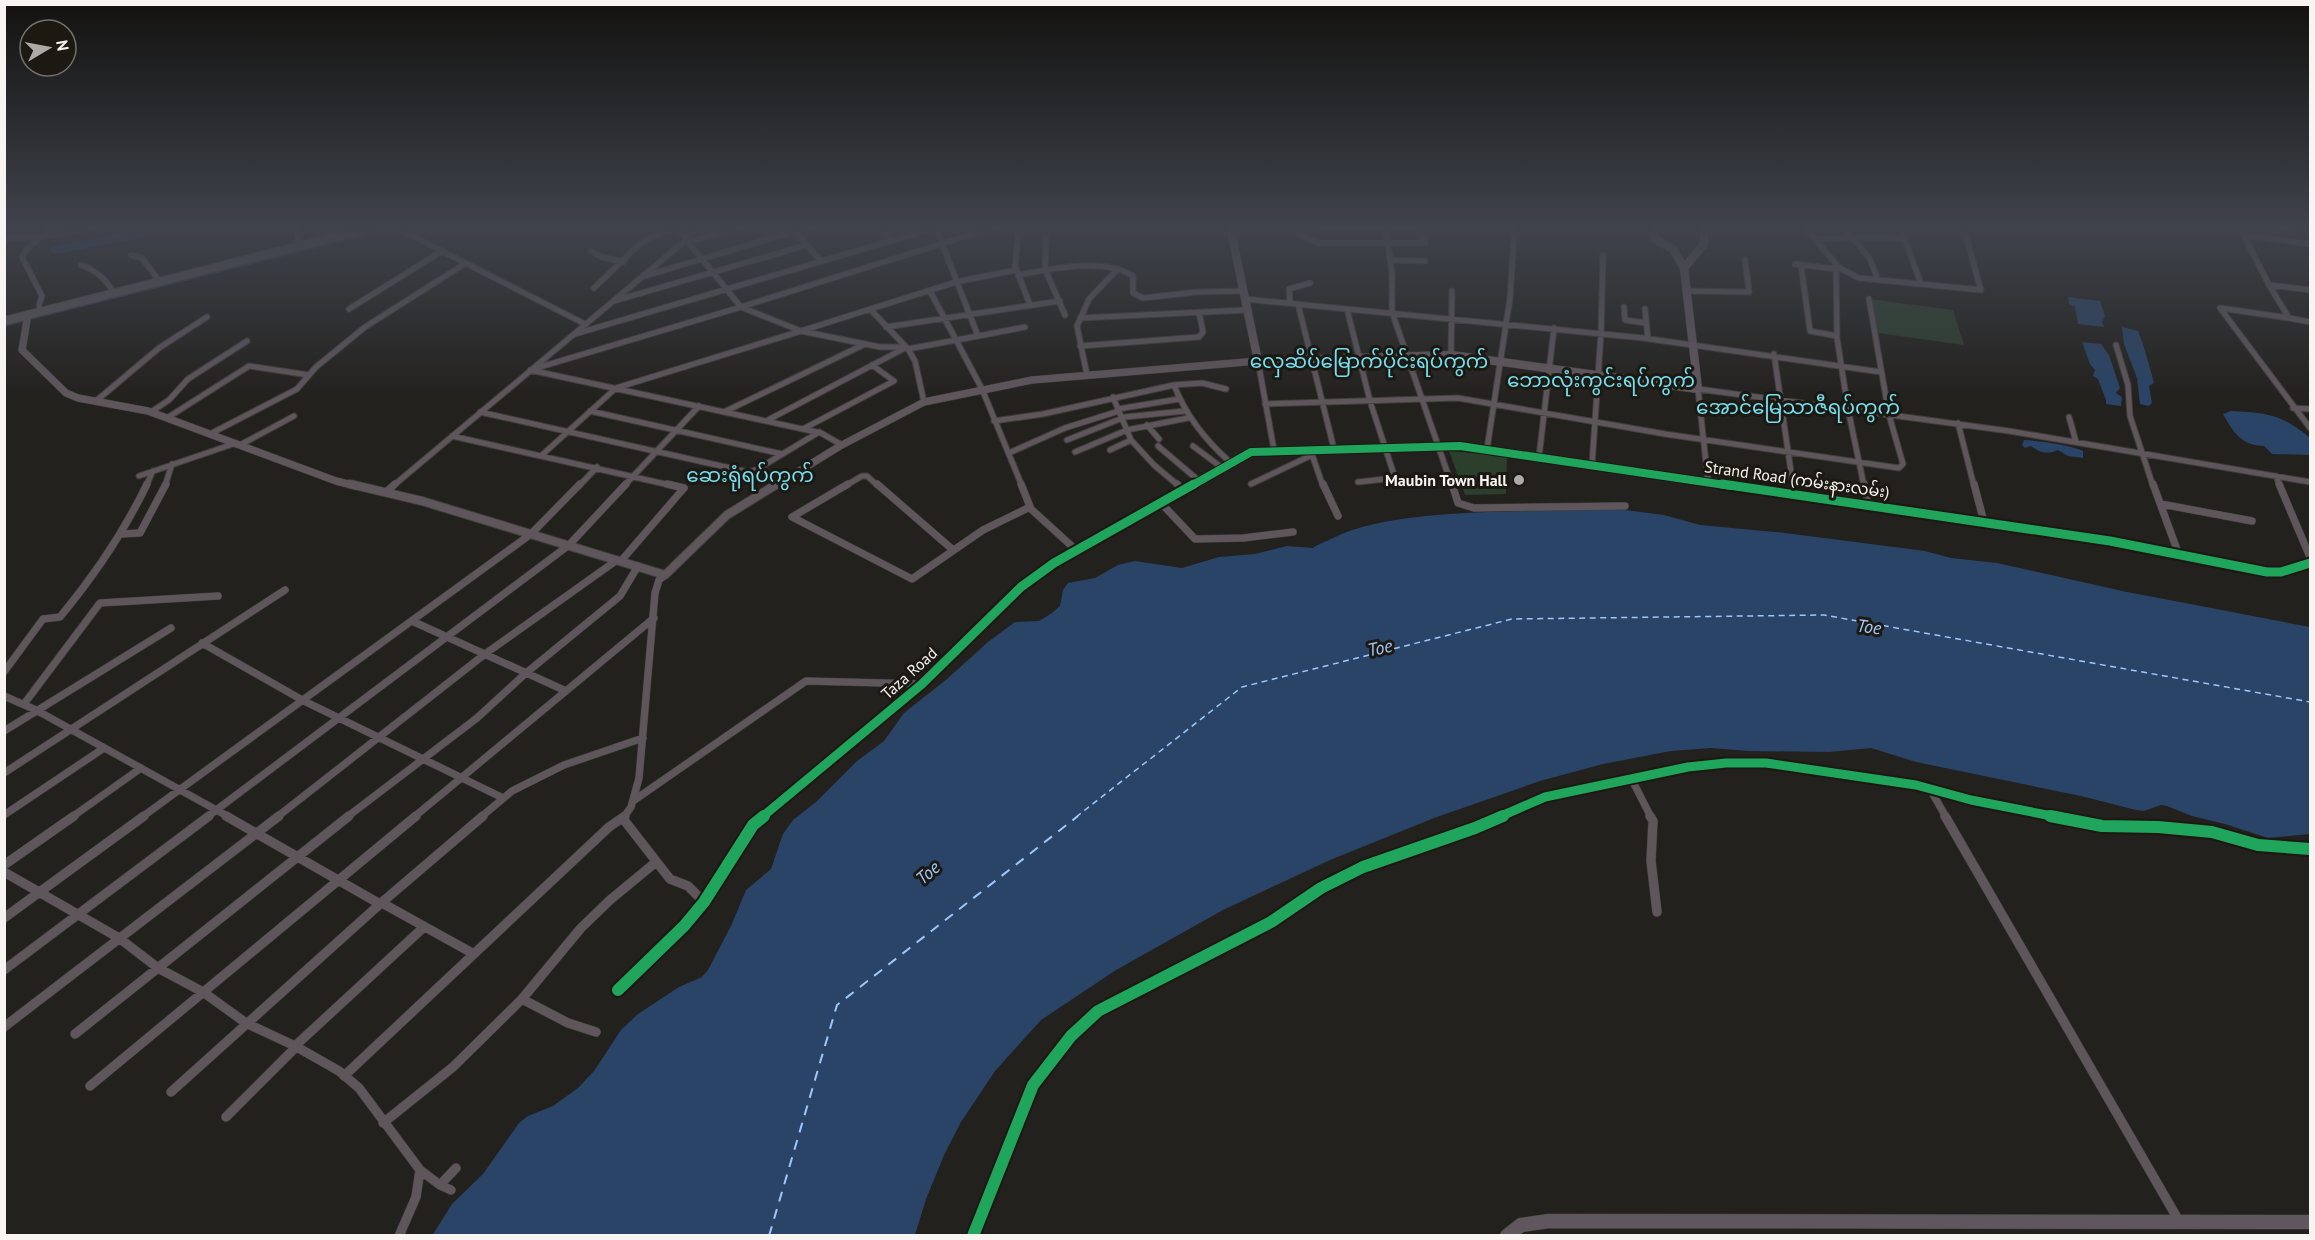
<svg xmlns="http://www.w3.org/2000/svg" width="2315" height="1240" viewBox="0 0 2315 1240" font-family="'PT Sans','Noto Sans Myanmar',sans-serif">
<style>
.green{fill:#2c3e2c}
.water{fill:#294467}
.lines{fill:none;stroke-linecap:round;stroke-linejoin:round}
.stream{stroke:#294467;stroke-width:1.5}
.river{stroke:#294467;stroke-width:8}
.ferry-far1{stroke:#a0c7fa;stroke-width:1.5;stroke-dasharray:6 4.5;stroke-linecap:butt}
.ferry{stroke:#a0c7fa;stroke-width:2;stroke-dasharray:10 8;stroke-linecap:butt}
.minor-far2-casing{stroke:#403f3c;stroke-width:7}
.minor-far1-casing{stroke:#403f3c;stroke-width:8}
.minor-casing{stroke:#403f3c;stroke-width:10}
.tertiary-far1-casing{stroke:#403f3c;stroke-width:8}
.tertiary-casing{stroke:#403f3c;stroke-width:10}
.secondary-casing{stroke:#403f3c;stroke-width:9}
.primary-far1-casing{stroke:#403f3c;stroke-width:10}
.primary-casing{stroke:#403f3c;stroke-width:15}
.minor-far2{stroke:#5f565c;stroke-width:5}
.minor-far1{stroke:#5f565c;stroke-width:7}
.minor{stroke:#5f565c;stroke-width:9}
.tertiary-far1{stroke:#5f565c;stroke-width:7}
.tertiary{stroke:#5f565c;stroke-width:8}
.secondary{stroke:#62585f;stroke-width:8}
.primary-far1{stroke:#5f575d;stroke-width:8}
.primary{stroke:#5f575d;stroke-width:14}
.cycleway-far2-casing{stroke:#1c1812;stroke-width:10}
.cycleway-far1-casing{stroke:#1c1812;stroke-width:13}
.cycleway-casing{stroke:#1c1812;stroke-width:16}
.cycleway-far2{stroke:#20a55d;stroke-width:8}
.cycleway-far1{stroke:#20a55d;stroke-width:9}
.cycleway{stroke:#20a55d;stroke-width:12}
.poi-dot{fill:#adaaa7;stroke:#1c1812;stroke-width:2}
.labels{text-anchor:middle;stroke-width:6;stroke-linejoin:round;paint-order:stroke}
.street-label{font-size:16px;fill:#f7f4f1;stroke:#1c1812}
.poi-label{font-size:16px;font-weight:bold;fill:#f7f4f1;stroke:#1c1812;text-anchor:end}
.water-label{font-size:18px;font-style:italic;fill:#a0c7fa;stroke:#1c1812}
.quarter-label{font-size:20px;fill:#75dfef;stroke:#1c1812}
</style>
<rect width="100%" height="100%" fill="#23211e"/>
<path class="green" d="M1869,299L1953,310L1964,345L1878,333Z
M1449,451L1507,456L1506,494L1465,495Z"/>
<path class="water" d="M2068,297L2100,301L2105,316L2102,322L2104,327L2078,324L2075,307L2069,304Z
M2122,327L2138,331C2145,348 2149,365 2154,383L2149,386L2152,403L2149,406L2140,404L2137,378L2124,344Z
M2082,342L2101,344L2109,355L2120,388L2116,393L2122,397L2121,406L2106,404V400L2098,379L2093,376L2095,370L2090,364Z
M2231,411C2268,413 2281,414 2310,438V455L2272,454L2264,446C2242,446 2233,432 2223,414Z
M2024,440C2039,441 2071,445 2083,451V458L2068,456L2058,450C2048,455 2040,453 2031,446L2025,448L2022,445Z
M1559,510H1625L1664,515L1700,525L1785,533L1925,551L1951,558L1997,563L2122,591L2310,627V834L2268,838L2225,824L2192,816L2167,806L2161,805L2144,811L2136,810L2081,796L1916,762L1871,748L1829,752L1748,751L1711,748L1671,751L1603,764L1540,781L1434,818L1330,860L1223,910L1116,970L1041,1020L995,1071L961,1122L945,1153L926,1199L915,1235L432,1236L452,1204L483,1174L519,1123L528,1116L553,1106L578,1088L594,1071L621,1030L638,1014L679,987L702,977L708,970L731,926L746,890L771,869L783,834L793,820L816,802L857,761L884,741L904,713L947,679L988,642L1015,622L1039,621L1052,613L1060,606L1063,590L1068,583L1095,578L1118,565L1135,561L1182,568L1219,557L1255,554L1287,546L1313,548C1319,543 1326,542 1333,538C1390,510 1495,513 1559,510Z"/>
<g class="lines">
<path class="stream" d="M31,319L393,228
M4,326L24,321"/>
<path class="river" d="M55,250L139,234L158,226"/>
<path class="ferry-far1" d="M1076,817L1242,687L1512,619L1824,615L2310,702"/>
<path class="ferry" d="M769,1236L837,1005L1078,816"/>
<defs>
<path id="minor-far2" d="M296,226L299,246
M393,226L585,324
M675,226L741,307L801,331L956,282L1016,270
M790,226L821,261
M879,226L891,241
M1019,226L1015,266L1030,305
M1297,226L1300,235L1318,243H1425L1421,226H1319
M1385,226L1392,273V312L1452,486
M1804,226L1836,264L1837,338L1848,409L1864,486
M1843,226L1870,259L1878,280
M1900,226L1921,284
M2239,226L2269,285L2289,318L2220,308L2310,428
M2278,226L2310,230
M2244,235L2310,244
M1046,237L1045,269L1065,315
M4,238L40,237L99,226
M685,238L700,226
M1816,239L1878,237L1905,239
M688,242L744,226
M591,251L602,257L623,262
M131,255L142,258L160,282
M1391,260L1425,261
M1795,264L1836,269
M81,265C96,270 106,279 114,293
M1801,265L1810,331L1837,336
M1836,266L1859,278L1981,290L1963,226
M1018,275C1049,269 1106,257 1133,276V293L1143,298L1197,292L1243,291
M645,276L812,226
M2269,285L2310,290
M594,288L642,242L660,233L678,229
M930,291L982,389L1022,486
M1687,291L1749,292L1745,259
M1245,299L1643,338L1881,372
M614,301L807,245
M1290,303L1289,289L1310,283
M1298,304L1334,449
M1624,307L1625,320L1646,323
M349,309L442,251
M870,309L908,349L915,361L924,402
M1347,309L1370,401L1395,478L1358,482
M1645,309L1648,339
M41,312L39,305L42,296L22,257L27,249L53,226
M1080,318L1247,310
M2289,318L2310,322
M886,327L1060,301
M575,334L941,226
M978,336L1025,327
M2116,345L2128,385L2130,416L2153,486
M1080,346L1199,337L1203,332L1199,312
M908,349L978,336L936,228
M1774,354L1793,486
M1451,355L1452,291
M1258,361L1274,450
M1087,375L1077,326L1089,299L1118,269
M1174,385C1186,416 1205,440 1230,462
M1113,397L1131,440L1154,465L1179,486
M96,401L159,348L207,317
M1265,404L1458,398L1665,434L1899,468L1903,464L1889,415L1869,299
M2293,408L2310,409
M1118,409L1179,399
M590,411L782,454
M151,412L169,400L188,379L247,341
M480,412L748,472L756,470L819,432
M724,412L865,344
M2069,417L2076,442
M167,418L249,366L309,375
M766,421L903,349
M994,421L1043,414L1174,385L1202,383L1226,389
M1958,423L1974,486
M1147,425L1159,439
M803,429L894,381L872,365
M210,434L297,389L316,367L365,327L466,263
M452,436L674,486
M1067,440L1125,417L1185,411
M240,445L294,416
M842,445L821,433L530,370L741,307L998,226
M1158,446L1198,480
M1193,446L1221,467
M1310,449L1323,486
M1487,449L1510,298L1514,236L1511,226
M1110,450L1131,440
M1075,452L1127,430L1188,418
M1009,453L1065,428L1119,411
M542,455L616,388L801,331L880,347H905
M1539,457L1554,328
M1592,465L1601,333L1603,255
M139,476L236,443
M2276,476L2280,486
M1708,481L1698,389L2009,431L2310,482
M1251,484L1312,455
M146,486L153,471
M165,486L172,464
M393,486L686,240
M579,486L597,467
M624,486L699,406
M845,486L862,476H867L878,486
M1191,486L1251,452L1460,446L1732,486"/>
<path id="minor-far1" d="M848,484L792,517L912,579L983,530L1030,507
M877,484L952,549
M1021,484L1031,509L1076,550
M1177,484L1183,489
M1323,484L1338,516
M1452,484L1458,503L1474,508L1625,506
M1722,484L2110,541L2267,572H2281L2310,563
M1793,484L1794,494
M1864,484L1868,505
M1974,484L1984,522
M2153,484L2179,555
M2279,484L2310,557
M386,492L395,484
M1160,502L1195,539L1243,538L1293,532
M2161,504L2252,521
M121,534L140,533L166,484
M621,561L684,488L667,484
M412,621L566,691
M202,643L304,701L503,798
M4,672L43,619L60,617C94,576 124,532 147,484
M4,696L36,710L229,817
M24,704L100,603L218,596
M4,731L171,628
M4,773L285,590
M1632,780L1651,817
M1930,789L1946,817
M633,801L806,681L922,684
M4,815L104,748
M72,817L141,768
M142,817L531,534L580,484
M207,817L569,545L626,484
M277,817L485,654L617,560
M347,817L477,718L526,673L620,596L638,566
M414,817L654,618
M481,817L512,791L564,765L643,738
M624,817L631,807L639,778L655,593L659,580L665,575
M762,817L922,684L1021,587L1054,563L1194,484
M1499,817L1545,797L1688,767L1726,763H1766L1916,785L1971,800L2057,817"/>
<path id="minor" d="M226,816L380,904L382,903L474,954
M1650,816L1653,821L1651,861L1657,912
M1945,816L2179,1221
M2050,816L2102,826L2158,827L2212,832L2258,845L2310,849
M624,820L670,879L688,886L704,902
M4,865L74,816
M4,872L119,938L158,968L203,992L246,1023L295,1046L339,1071L359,1088L420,1170L416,1197L399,1236
M4,918L144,816
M4,970L209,816
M618,990L684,926L704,902L753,825L764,816
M522,999L568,1023L596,1032
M4,1027L279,816
M75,1034L349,816
M295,1046L424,927
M344,1076L609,827L625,816
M90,1086L416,816
M171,1092L380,904L483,816
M226,1117L296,1047
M383,1123L453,1067L522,999L581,928L610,900L656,862
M420,1170L440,1185L456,1168
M440,1185L451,1190
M973,1236L1033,1085L1071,1036L1098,1011L1271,922L1321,888L1363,867L1475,828L1503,816"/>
<path id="tertiary-far1" d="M28,314L22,350L66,393L78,398L148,411L336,481L356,486
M775,486L840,446L924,402L1032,380L1258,361"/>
<path id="tertiary" d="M350,484L422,501L665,575L727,515L777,484"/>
<path id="secondary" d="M1230,226L1258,361L1451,355L1698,389L1684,268L1673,249L1655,239L1654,226
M1684,268L1704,244V226"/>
<path id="primary-far1" d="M4,321L379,226"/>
<path id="primary" d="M1507,1236L1521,1225L1549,1221L2310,1222"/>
</defs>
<use href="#minor-far2" class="minor-far2-casing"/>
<use href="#minor-far1" class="minor-far1-casing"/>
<use href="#minor" class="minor-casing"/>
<use href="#tertiary-far1" class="tertiary-far1-casing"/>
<use href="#tertiary" class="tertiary-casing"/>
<use href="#secondary" class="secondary-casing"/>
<use href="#primary-far1" class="primary-far1-casing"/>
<use href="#primary" class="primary-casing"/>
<use href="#minor-far2" class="minor-far2"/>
<use href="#minor-far1" class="minor-far1"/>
<use href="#minor" class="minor"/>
<use href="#tertiary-far1" class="tertiary-far1"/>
<use href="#tertiary" class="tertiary"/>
<use href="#secondary" class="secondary"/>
<use href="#primary-far1" class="primary-far1"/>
<use href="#primary" class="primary"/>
<defs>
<path id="cycleway-far2" d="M1191,486L1251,452L1460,446L1732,486"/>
<path id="cycleway-far1" d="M1722,484L2110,541L2267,572H2281L2310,563
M762,817L922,684L1021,587L1054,563L1194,484
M1499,817L1545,797L1688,767L1726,763H1766L1916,785L1971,800L2057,817"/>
<path id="cycleway" d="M2050,816L2102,826L2158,827L2212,832L2258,845L2310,849
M618,990L684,926L704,902L753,825L764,816
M973,1236L1033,1085L1071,1036L1098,1011L1271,922L1321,888L1363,867L1475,828L1503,816"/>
</defs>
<use href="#cycleway-far2" class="cycleway-far2-casing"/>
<use href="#cycleway-far1" class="cycleway-far1-casing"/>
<use href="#cycleway" class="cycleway-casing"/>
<use href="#cycleway-far2" class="cycleway-far2"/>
<use href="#cycleway-far1" class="cycleway-far1"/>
<use href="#cycleway" class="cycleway"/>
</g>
<linearGradient id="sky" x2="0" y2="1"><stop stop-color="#131210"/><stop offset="0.57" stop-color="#3f434c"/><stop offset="1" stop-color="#3f434c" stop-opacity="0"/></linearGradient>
<rect width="2315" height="399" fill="url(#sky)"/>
<circle class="poi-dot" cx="1519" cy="480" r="6"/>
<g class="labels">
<g class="street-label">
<text transform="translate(1797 479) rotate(8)" y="6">Strand Road (ကမ်းနားလမ်း)</text>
<text transform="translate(909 673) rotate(-42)" y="6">Taza Road</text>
</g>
<g class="poi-label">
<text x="1507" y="486">Maubin Town Hall</text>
</g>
<g class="water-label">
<text transform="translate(1869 627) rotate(7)" y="6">Toe</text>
<text transform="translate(1380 648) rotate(-12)" y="6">Toe</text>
<text transform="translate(928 873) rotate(-41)" y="6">Toe</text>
</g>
<g class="quarter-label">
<text x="1369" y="368">လှေဆိပ်မြောက်ပိုင်းရပ်ကွက်</text>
<text x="1601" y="387">ဘောလုံးကွင်းရပ်ကွက်</text>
<text x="1798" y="414">အောင်မြေသာဇီရပ်ကွက်</text>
<text x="750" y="482">ဆေးရုံရပ်ကွက်</text>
</g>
</g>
<rect width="2315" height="1240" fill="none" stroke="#f7f4f1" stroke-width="12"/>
<g transform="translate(48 48) rotate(80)"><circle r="28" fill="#1c1812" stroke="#74706b" stroke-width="1.5"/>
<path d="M0-4.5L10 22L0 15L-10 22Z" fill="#adaaa7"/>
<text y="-9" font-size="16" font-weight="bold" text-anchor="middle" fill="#f7f4f1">N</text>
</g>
</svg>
